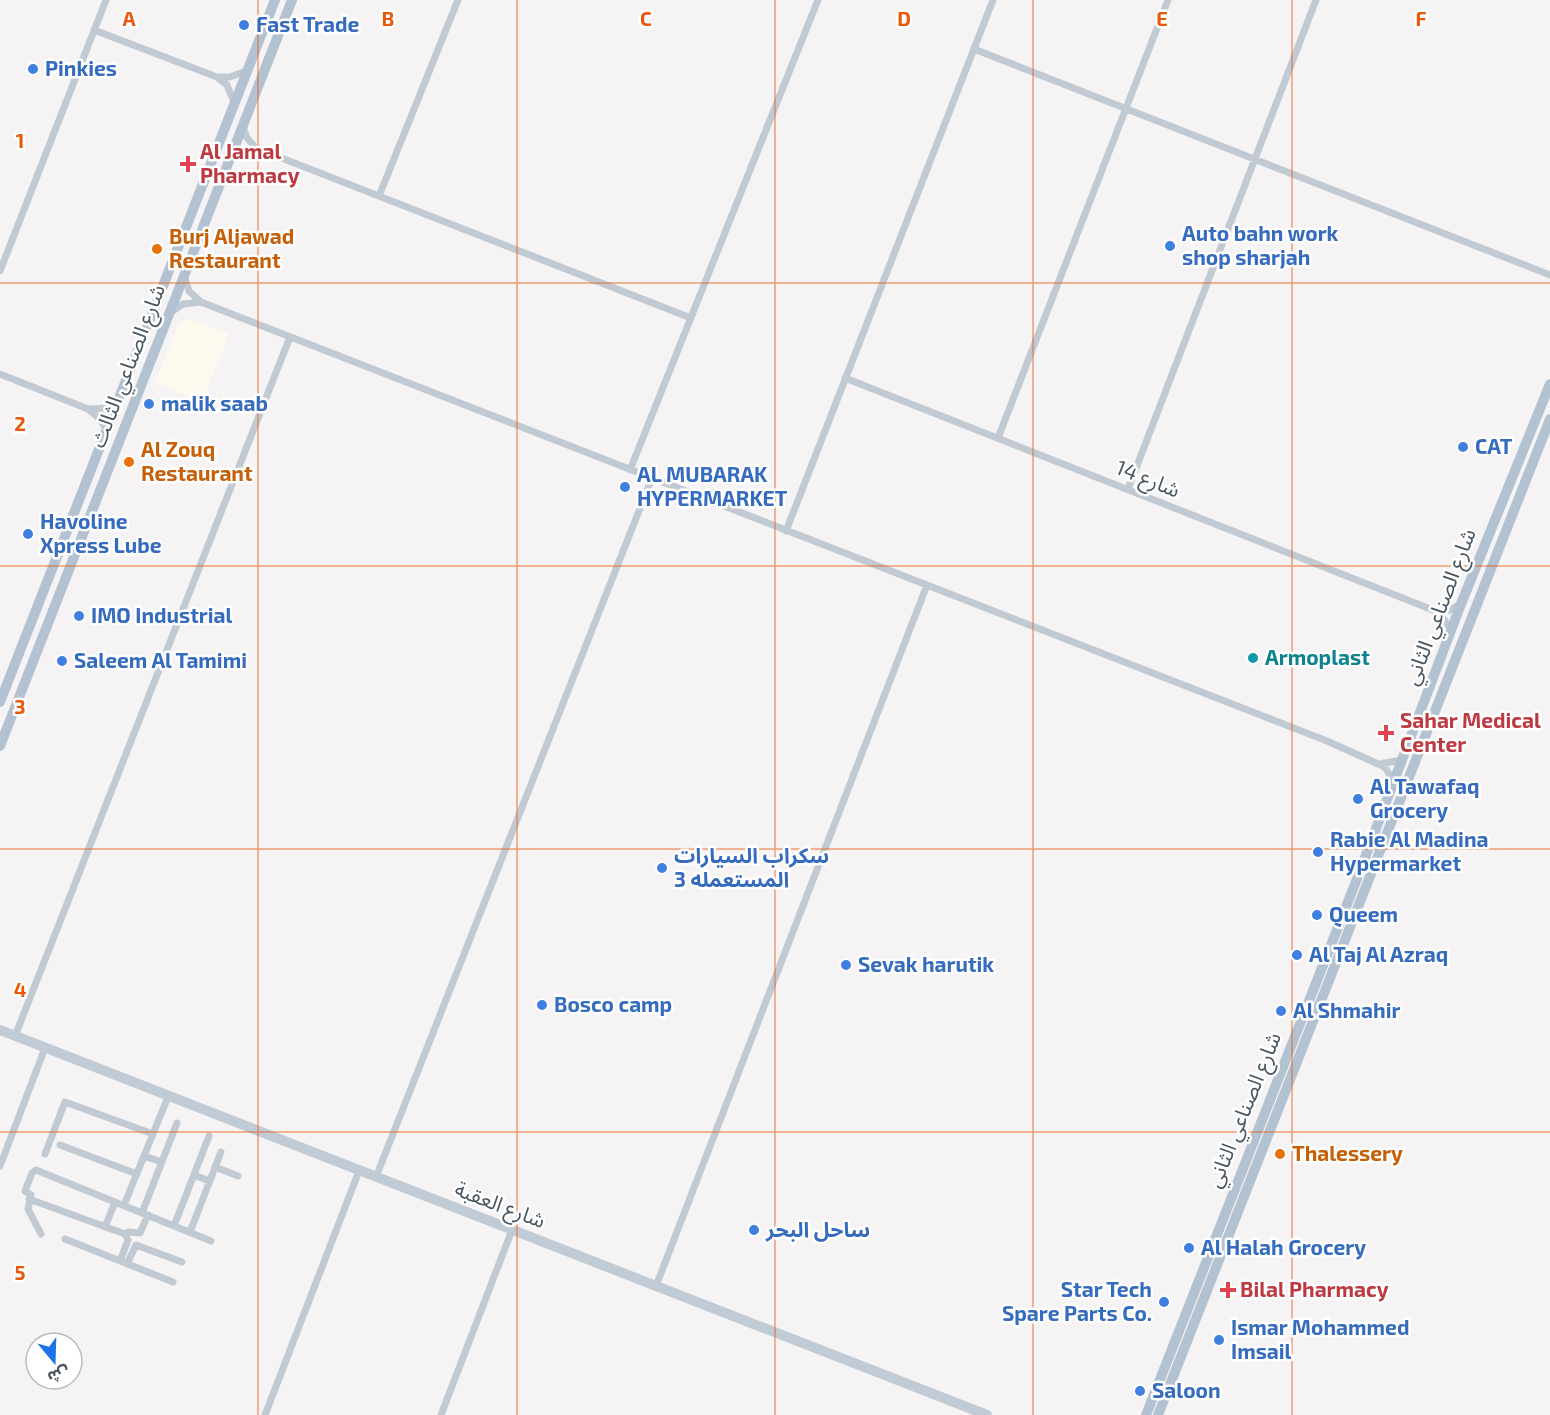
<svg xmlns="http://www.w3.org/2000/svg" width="1550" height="1415" viewBox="0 0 1550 1415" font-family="'Exo 2','Noto Sans Arabic',sans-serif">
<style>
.commercial{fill:#fdf9ef}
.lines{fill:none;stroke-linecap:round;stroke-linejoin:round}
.street{stroke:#c1cad2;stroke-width:7}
.secondary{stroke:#c1cbd6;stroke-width:10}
.primary{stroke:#b3c2d1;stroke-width:10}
.grid{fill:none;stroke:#e8590c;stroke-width:1.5;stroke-opacity:0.55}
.shop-dot{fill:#3f7fe0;stroke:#fff;stroke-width:2}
.health-dot{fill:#e0444e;stroke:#fff;stroke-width:2}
.food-dot{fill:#e8710a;stroke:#fff;stroke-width:2}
.culture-dot{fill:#0f9aa8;stroke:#fff;stroke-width:2}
.labels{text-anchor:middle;stroke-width:5;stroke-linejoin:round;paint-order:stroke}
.shop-label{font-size:21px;font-weight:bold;fill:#366cbe;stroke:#fff;text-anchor:start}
.health-label{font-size:21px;font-weight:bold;fill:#be3a42;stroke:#fff;text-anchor:start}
.food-label{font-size:21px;font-weight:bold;fill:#c56008;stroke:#fff;text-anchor:start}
.street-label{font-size:21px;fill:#4a5661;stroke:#fff}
.culture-label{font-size:21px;font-weight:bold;fill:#0d838f;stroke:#fff;text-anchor:start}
.grid-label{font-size:20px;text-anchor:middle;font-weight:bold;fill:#e8590c;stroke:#fff;stroke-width:5;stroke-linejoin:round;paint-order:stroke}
</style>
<rect width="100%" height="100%" fill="#f5f3f3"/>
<path class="commercial" d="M189,319L229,334L202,402L155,383L179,323Z"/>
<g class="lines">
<path class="street" d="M94,30L217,77L227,85L234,102
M974,49L1550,275
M217,77H230L246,71
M243,127L247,138L256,148L691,318
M231,156L256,148
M379,196L458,0
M0,271L106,0
M184,275L189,291L201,302L1327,741L1385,767L1393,781
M171,312L183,304L201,302
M0,374L88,409L99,418L107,430
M845,378L1438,612L1451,629
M91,409L106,408L117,403
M998,438L1168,0
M630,470L818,0
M1128,489L1316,0
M786,531L993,0
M1438,612L1450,610L1460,604
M1380,764L1402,760
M15,1036L290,337
M60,1145L137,1174
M45,1154L65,1102L153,1134
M144,1156L162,1162
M0,1166L45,1048
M215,1167L238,1176
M194,1175L209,1181
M376,1177L652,478
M29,1199L125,1234L128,1240L120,1261
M124,1205L168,1097
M142,1213L177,1123
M174,1226L209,1136
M105,1227L115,1202
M190,1232L221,1152
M41,1234L28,1209L31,1195L25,1191L32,1173L36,1170L211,1241
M125,1234L129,1232L140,1233L148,1215
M65,1239L173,1282
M127,1264L136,1245L182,1262
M656,1286L927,585
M265,1415L359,1171
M441,1415L512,1230"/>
<path class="secondary" d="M0,1030L987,1415"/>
<path class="primary" d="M0,702L275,0
M0,746L292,0
M1146,1415L1355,884L1461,604L1550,384
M1158,1415L1550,419"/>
</g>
<path class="grid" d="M258,0V1415M517,0V1415M775,0V1415M1033,0V1415M1292,0V1415M0,283H1550M0,566H1550M0,849H1550M0,1132H1550"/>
<g class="shop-dot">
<circle cx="244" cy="25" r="6"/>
<circle cx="33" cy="69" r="6"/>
<circle cx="1170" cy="246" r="6"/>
<circle cx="149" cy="404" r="6"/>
<circle cx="1463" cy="447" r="6"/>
<circle cx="625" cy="487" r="6"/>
<circle cx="28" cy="534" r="6"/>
<circle cx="79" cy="616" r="6"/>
<circle cx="62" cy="661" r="6"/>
<circle cx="1358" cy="799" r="6"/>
<circle cx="1318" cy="852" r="6"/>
<circle cx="662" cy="868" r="6"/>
<circle cx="1317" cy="915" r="6"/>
<circle cx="1297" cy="955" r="6"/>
<circle cx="846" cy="965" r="6"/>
<circle cx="542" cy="1005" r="6"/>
<circle cx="1281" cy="1011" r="6"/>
<circle cx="754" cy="1230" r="6"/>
<circle cx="1189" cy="1248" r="6"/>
<circle cx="1164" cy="1302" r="6"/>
<circle cx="1219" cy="1340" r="6"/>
<circle cx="1140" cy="1391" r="6"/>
</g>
<g class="health-dot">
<path d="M185 155h6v6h6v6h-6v6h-6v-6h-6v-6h6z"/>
<path d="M1383 724h6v6h6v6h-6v6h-6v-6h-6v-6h6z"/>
<path d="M1225 1281h6v6h6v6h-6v6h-6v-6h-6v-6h6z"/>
</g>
<g class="food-dot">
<circle cx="157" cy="249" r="6"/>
<circle cx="129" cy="462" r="6"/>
<circle cx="1280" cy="1154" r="6"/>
</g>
<circle class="culture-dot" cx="1253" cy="658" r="6"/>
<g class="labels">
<g class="shop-label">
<text x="256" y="32">Fast Trade</text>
<text x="45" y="76">Pinkies</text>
<text x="1182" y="241">Auto bahn work<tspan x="1182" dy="24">shop sharjah</tspan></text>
<text x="161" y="411">malik saab</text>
<text x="1475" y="454">CAT</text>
<text x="637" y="482">AL MUBARAK<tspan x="637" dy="24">HYPERMARKET</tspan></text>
<text x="40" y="529">Havoline<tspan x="40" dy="24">Xpress Lube</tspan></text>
<text x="91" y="623">IMO Industrial</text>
<text x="74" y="668">Saleem Al Tamimi</text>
<text x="1370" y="794">Al Tawafaq<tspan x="1370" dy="24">Grocery</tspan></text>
<text x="1330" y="847">Rabie Al Madina<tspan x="1330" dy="24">Hypermarket</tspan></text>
<text x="674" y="863">سكراب السيارات<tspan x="674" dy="24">المستعمله 3</tspan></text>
<text x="1329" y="922">Queem</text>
<text x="1309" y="962">Al Taj Al Azraq</text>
<text x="858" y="972">Sevak harutik</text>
<text x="554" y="1012">Bosco camp</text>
<text x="1293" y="1018">Al Shmahir</text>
<text x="766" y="1237">ساحل البحر</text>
<text x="1201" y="1255">Al Halah Grocery</text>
<text x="1152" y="1297" text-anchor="end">Star Tech<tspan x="1152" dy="24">Spare Parts Co.</tspan></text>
<text x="1231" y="1335">Ismar Mohammed<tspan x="1231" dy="24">Imsail</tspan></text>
<text x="1152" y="1398">Saloon</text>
</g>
<g class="health-label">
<text x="200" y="159">Al Jamal<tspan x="200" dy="24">Pharmacy</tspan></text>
<text x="1400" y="728">Sahar Medical<tspan x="1400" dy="24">Center</tspan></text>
<text x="1240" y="1297">Bilal Pharmacy</text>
</g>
<g class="food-label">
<text x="169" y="244">Burj Aljawad<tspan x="169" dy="24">Restaurant</tspan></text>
<text x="141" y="457">Al Zouq<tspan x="141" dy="24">Restaurant</tspan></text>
<text x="1292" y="1161">Thalessery</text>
</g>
<g class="street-label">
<text transform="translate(128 366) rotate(-69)" y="7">شارع الصناعي الثالث</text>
<text transform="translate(1148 479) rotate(22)" y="7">شارع 14</text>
<text transform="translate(1440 607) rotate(-69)" y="7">شارع الصناعي الثاني</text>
<text transform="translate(1244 1110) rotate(-68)" y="7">شارع الصناعي الثاني</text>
<text transform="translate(500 1205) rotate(21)" y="7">شارع العقبة</text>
</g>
<g class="culture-label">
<text x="1265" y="665">Armoplast</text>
</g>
</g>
<g class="grid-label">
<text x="129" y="26">A</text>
<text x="388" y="26">B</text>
<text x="646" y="26">C</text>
<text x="904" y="26">D</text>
<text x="1162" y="26">E</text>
<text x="1421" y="26">F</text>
<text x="20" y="148">1</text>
<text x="20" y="431">2</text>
<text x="20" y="714">3</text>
<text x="20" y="997">4</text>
<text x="20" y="1280">5</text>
</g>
<g transform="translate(54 1361) rotate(161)"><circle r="28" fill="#ffffff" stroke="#b7bbc0" stroke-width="1.5"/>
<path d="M0-4.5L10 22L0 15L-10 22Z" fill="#1a73e8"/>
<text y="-9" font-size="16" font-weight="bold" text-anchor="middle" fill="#4a5661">ش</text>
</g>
</svg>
